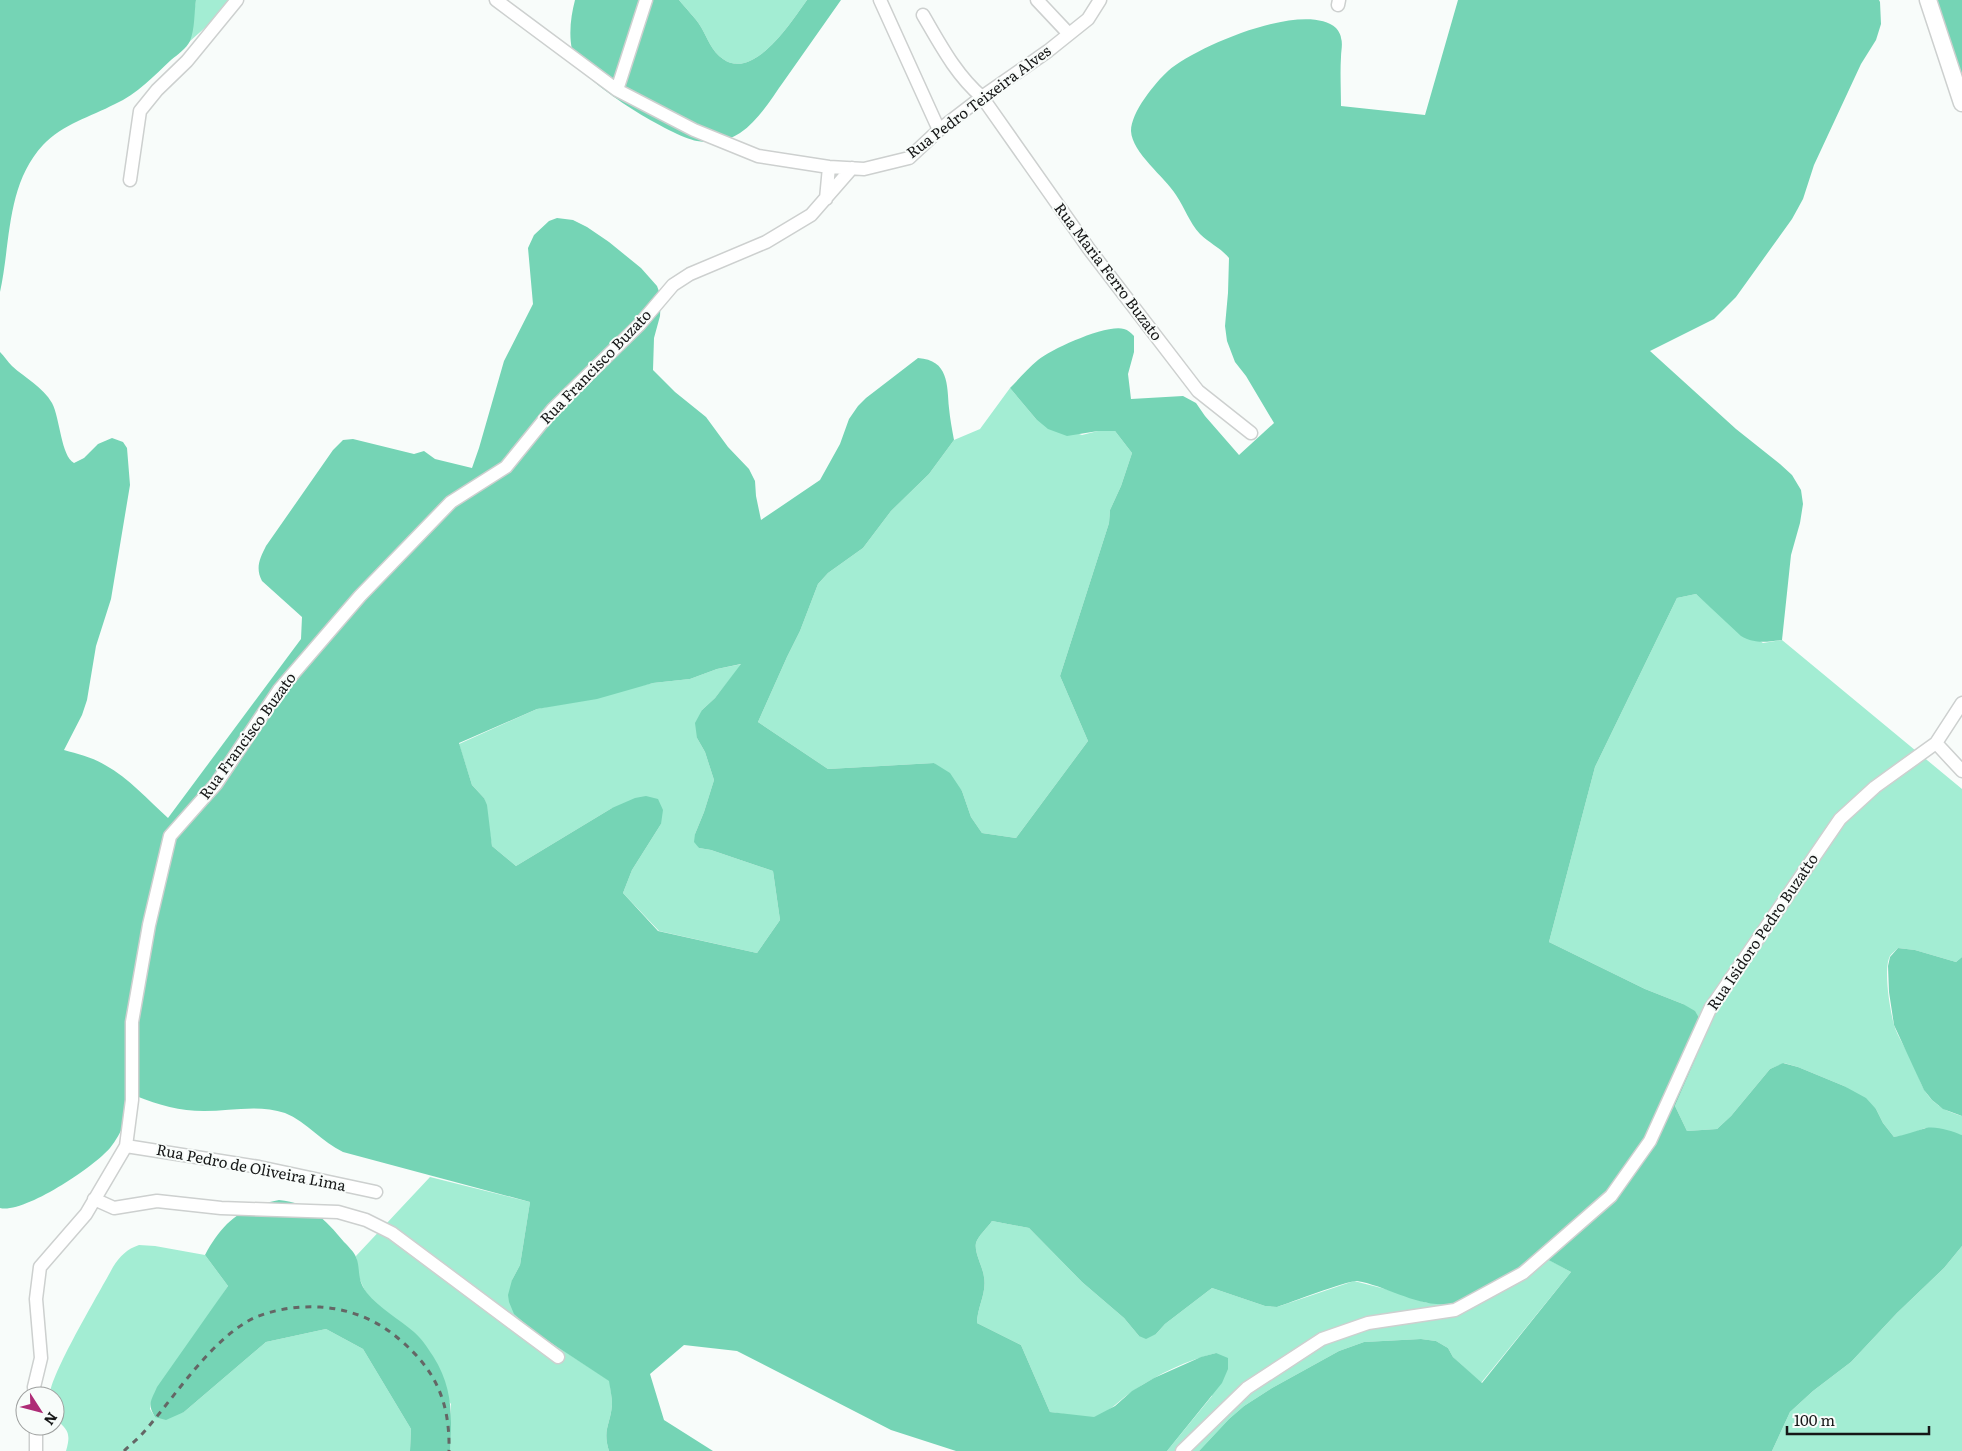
<svg xmlns="http://www.w3.org/2000/svg" width="1962" height="1451" viewBox="0 0 1962 1451" font-family="Literata,serif">
<style>
.green{fill:#a3edd3}
.forest{fill:#75d4b5;fill-rule:evenodd}
.lines{fill:none;stroke-linecap:round;stroke-linejoin:round}
.minor-casing{stroke:#cdd0cf;stroke-width:15}
.major-casing{stroke:#cdd0cf;stroke-width:19}
.minor{stroke:#fff;stroke-width:12}
.major{stroke:#fff;stroke-width:16}
.rail{stroke:#646665;stroke-width:3;stroke-dasharray:6 6;stroke-linecap:butt}
.labels{text-anchor:middle;stroke-width:4;stroke-linejoin:round;paint-order:stroke}
.street-label{font-size:15px;fill:#161717;stroke:#f8fcfa}
</style>
<rect width="100%" height="100%" fill="#f8fcfa"/>
<path class="green" d="M196,0H236L189,42Z
M679,0H807C792,21 754,81 723,59C712,52 707,37 701,27C695,17 686,9 679,0Z
M1010,388L1036,419L1082,435L1098,431H1115L1132,453L1121,486L1110,510L1109,523L1060,676L1088,741L1016,838L982,833L971,817L962,791L934,763L828,769L758,722L787,657L800,631L818,584L828,573L863,548L891,511L929,474L954,440L980,429Z
M1696,594L1713,609L1763,643L1782,640L1962,789V957L1956,962L1915,950L1898,948C1896,950 1892,953 1890,956C1883,969 1890,1010 1894,1025C1898,1038 1907,1050 1913,1063C1918,1075 1922,1090 1932,1100C1940,1108 1951,1113 1962,1116V1135L1925,1128L1908,1135L1894,1137L1883,1123L1876,1109L1844,1086L1798,1067L1784,1063L1770,1069L1731,1116L1717,1129L1687,1131L1675,1106L1696,1058L1703,1036L1683,1004L1645,989L1549,942L1595,767L1677,598Z
M742,664L715,698L702,710L697,738L705,752L714,780L704,812L695,834L699,848L711,850L773,871L780,920L757,953L659,931L623,893L632,870L661,824L612,808L516,866L492,846L484,798L472,785L459,744L537,709L653,683L690,679L717,669Z
M430,1177L530,1202L520,1265L512,1280L536,1333L610,1381C610,1388 612,1397 612,1404C611,1424 602,1429 609,1451H450L451,1404L365,1291L358,1275L356,1256Z
M992,1221L1029,1228L1082,1282L1124,1318L1139,1336L1156,1334L1165,1324L1212,1288L1265,1306L1277,1307L1354,1281L1393,1291L1427,1303L1544,1257L1571,1272L1481,1383L1453,1357L1448,1348L1436,1341L1421,1339L1364,1342L1339,1351L1272,1388L1244,1406L1229,1419L1199,1451H1167L1212,1396L1216,1353C1188,1360 1158,1374 1133,1391C1120,1399 1110,1412 1095,1417C1089,1419 1059,1413 1050,1412L1021,1345L977,1323C977,1307 987,1293 984,1277C983,1267 974,1253 976,1243C978,1236 988,1227 992,1221Z
M139,1245L155,1246L205,1255L228,1286L151,1402L150,1409L155,1417L184,1412L266,1342L326,1329L363,1349L411,1429L410,1451H66C74,1425 60,1430 55,1413C54,1408 55,1401 55,1396H50C48,1378 102,1288 113,1267C120,1256 127,1249 139,1245Z
M1962,1246V1451H1772L1790,1412L1813,1391L1851,1362L1897,1313L1944,1268Z"/>
<path class="forest" d="M0,0H196C194,13 195,29 190,41C187,48 177,55 171,60C154,76 137,94 115,104C90,117 63,124 43,145C6,185 11,242 0,292Z
M575,0H679C686,9 695,17 701,27C707,37 712,52 723,59C754,81 792,21 807,0H841C822,27 803,54 784,81C771,99 759,120 740,133C728,141 711,144 697,141C671,136 589,86 577,63C567,45 570,19 575,0Z
M1458,0H1879L1880,2L1881,24L1876,40L1861,64L1814,165L1803,199L1792,219L1736,297L1714,319L1650,351L1736,429L1780,464L1792,475L1801,490L1803,504L1800,523L1791,555L1782,640C1767,642 1754,644 1741,636L1696,594L1677,598L1595,767L1549,942L1645,989L1683,1004L1695,1011L1703,1025V1036L1696,1058L1675,1106L1687,1131L1717,1129L1731,1116L1770,1069L1783,1063L1798,1067L1844,1086L1866,1098L1876,1109L1883,1123L1894,1137C1905,1135 1915,1131 1926,1128C1937,1126 1951,1131 1962,1135V1246L1944,1268L1897,1313L1851,1362L1813,1391L1790,1412L1772,1451H1199L1229,1419L1244,1406L1272,1388L1339,1351L1364,1342L1421,1339L1436,1341L1448,1348L1453,1357L1482,1383L1571,1272L1543,1257C1518,1272 1477,1302 1448,1304C1417,1307 1387,1286 1357,1281C1349,1280 1289,1303 1277,1307L1265,1306L1212,1288L1165,1324L1156,1334L1146,1339L1139,1336L1124,1318L1082,1282L1029,1228L992,1221C988,1227 978,1236 976,1243C974,1253 983,1267 984,1277C987,1293 977,1307 977,1323L1021,1345L1050,1412L1094,1417L1115,1406L1132,1391L1154,1378L1201,1357L1216,1353L1228,1358V1369L1222,1383L1167,1451H956L891,1430L737,1351L684,1345L650,1374L664,1420L713,1451H609C602,1429 611,1424 612,1404C612,1397 610,1388 609,1381L536,1333L514,1314L509,1302L508,1295L512,1280L520,1265L530,1202L343,1152C322,1142 307,1122 285,1113C259,1104 230,1111 204,1111C180,1111 159,1105 136,1096C129,1113 122,1133 110,1148C94,1167 24,1214 0,1208V352C4,356 8,362 12,366C25,378 43,387 52,403C60,418 61,456 74,463L84,458L98,444L112,438L123,442L127,448L130,485L111,599L96,646L87,700L82,715L64,750C78,754 92,757 105,765C129,778 148,800 168,818L301,639L302,617L262,581C255,568 260,558 266,546L333,450L343,440L353,439L414,454L424,451L435,459L472,468L479,448L504,361L533,304L528,248L534,235L549,221L557,218L573,220L587,227L609,242L641,268L657,286L661,297L660,316L654,338L653,370L675,392L706,417L728,447L749,469L755,481L756,496L761,520L820,480L840,444L849,419L858,406L866,398L918,358C949,360 947,385 949,408C950,419 952,429 954,440L929,474L891,511L863,548L828,573L818,584L800,631L787,657L758,722L828,769L934,763L950,773L962,791L971,817L982,833L1016,838L1088,741L1060,676L1109,523L1110,510L1121,486L1132,453L1115,431H1098L1067,436L1048,429L1036,419L1010,388C1019,379 1028,368 1038,360C1052,349 1106,324 1124,329C1128,330 1131,333 1134,336V352L1128,374L1131,399L1183,396L1196,403L1205,416L1239,455L1274,423L1246,376L1235,362L1227,341L1225,326L1228,293L1229,258C1221,248 1209,243 1200,234C1189,222 1185,208 1176,195C1165,177 1132,153 1131,131C1131,112 1155,83 1168,71C1197,46 1305,0 1336,28C1338,30 1341,35 1341,38C1343,44 1341,51 1341,57C1340,73 1341,90 1341,106L1425,115ZM741,664L715,698L702,710L695,723L697,738L705,752L714,780L704,812L695,834L694,842L699,848L711,850L773,871L780,920L757,953L658,931L623,893L632,870L661,824L663,810L658,799L646,796L635,798L612,808L516,866L492,846L487,805L484,798L472,785L459,743L537,709L597,699L653,683L690,679L717,669Z
M1937,0H1962V75L1941,16Z
M1898,948L1915,950L1956,962L1962,957V1116L1943,1109L1932,1100L1924,1090L1894,1025L1889,992L1888,966L1890,957Z
M279,1200C310,1203 325,1219 344,1242C348,1246 354,1252 356,1257C361,1269 356,1279 367,1293C379,1308 399,1319 414,1332C422,1339 427,1347 433,1356C453,1388 452,1414 450,1451H410L411,1429L363,1349L326,1329L266,1342L184,1412L166,1420L155,1417C147,1404 151,1401 157,1387L228,1286L205,1255C223,1222 241,1207 279,1200Z"/>
<g class="lines">
<defs>
<path id="minor" d="M496,0L617,90L694,130L758,156L829,167L864,169L909,158L939,130L982,97L1048,51L1088,19L1100,0
M880,0L939,130
M1037,0L1069,34
M1338,5L1339,0
M923,15C940,44 956,75 982,97L1089,249L1198,391L1251,433
M617,90L646,0
M130,180L140,111L157,90L187,61L237,0
M826,199L829,167
M1936,743L1962,771
M126,1146L259,1167L376,1192
M94,1199L114,1208L157,1201L221,1208L338,1212L366,1220L392,1233L558,1357
M35,1396L34,1387L41,1358L36,1299L40,1267L86,1214L126,1146L132,1100V1022L149,925L170,836L216,784L279,690L360,596L451,502L506,467L553,409L639,325L673,285L690,274L766,242L811,215L852,168
M36,1426V1451
M1182,1451L1247,1388L1322,1339L1368,1323L1455,1310L1523,1273L1611,1196L1650,1141L1710,1009L1840,819L1875,787L1936,743L1962,703"/>
<path id="major" d="M1928,0L1962,103"/>
</defs>
<use href="#minor" class="minor-casing"/>
<use href="#major" class="major-casing"/>
<use href="#minor" class="minor"/>
<use href="#major" class="major"/>
<path class="rail" d="M124,1451C130,1445 137,1440 143,1433C175,1397 212,1337 256,1317C276,1309 298,1306 320,1307C349,1309 376,1319 399,1339C436,1370 450,1402 449,1451"/>
</g>
<g class="labels">
<g class="street-label">
<text transform="translate(979 102) rotate(-37)" y="5">Rua Pedro Teixeira Alves</text>
<text transform="translate(1108 272) rotate(53)" y="5">Rua Maria Ferro Buzato</text>
<text transform="translate(596 367) rotate(-46)" y="5">Rua Francisco Buzato</text>
<text transform="translate(248 736) rotate(-54)" y="5">Rua Francisco Buzato</text>
<text transform="translate(1763 932) rotate(-56)" y="5">Rua Isidoro Pedro Buzatto</text>
<text transform="translate(251 1168) rotate(11)" y="5">Rua Pedro de Oliveira Lima</text>
</g>
</g>
<g transform="translate(40 1411) rotate(126)"><circle r="24" fill="#f8fcfa" stroke="#9ea09f"/>
<path d="M0-4L9 19L0 12L-9 19Z" fill="#ae2c76"/>
<text y="-8" font-size="14" font-weight="bold" text-anchor="middle" fill="#161717">N</text>
</g>
<path d="M1787 1426v8h142v-8" fill="none" stroke="#161717" stroke-width="2.5"/>
<text x="1794" y="1426" font-size="15" fill="#161717" stroke="#f8fcfa" stroke-width="4" paint-order="stroke">100 m</text>
</svg>
